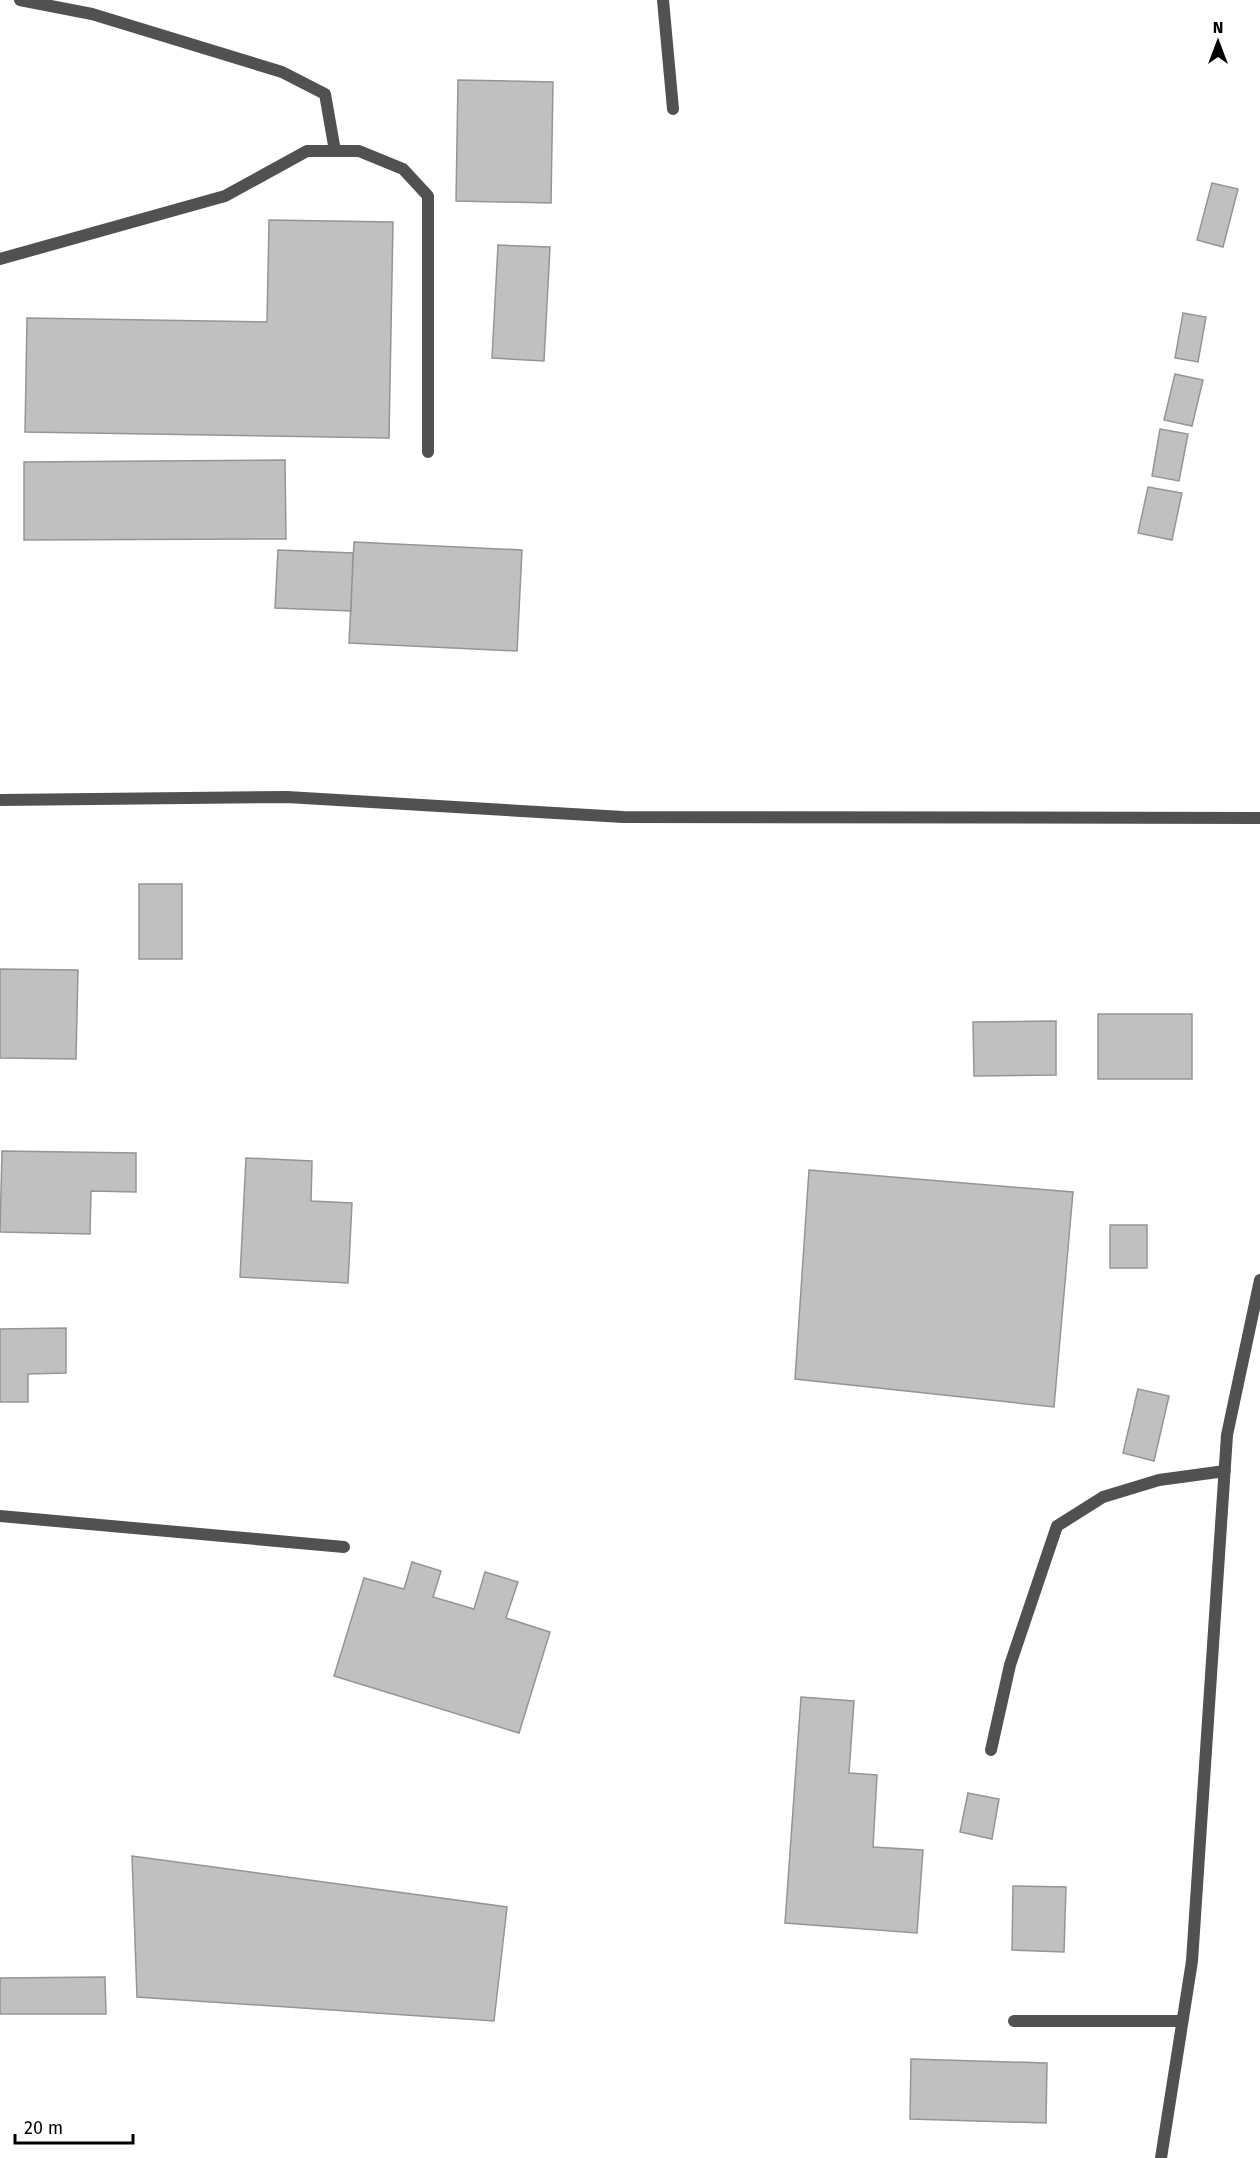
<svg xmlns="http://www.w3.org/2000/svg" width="1260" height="2158" viewBox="0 0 1260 2158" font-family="'Fira Sans',sans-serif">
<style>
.building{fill:#c0c0c0;stroke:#959595;stroke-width:1.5}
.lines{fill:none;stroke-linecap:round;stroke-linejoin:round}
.service{stroke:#515151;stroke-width:12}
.minor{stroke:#515151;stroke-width:12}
</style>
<rect width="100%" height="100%" fill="#fff"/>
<path class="building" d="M458,80L553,82L551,203L456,201Z
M1212,183L1238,189L1223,247L1197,240Z
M269,220L393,222L389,438L25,432L27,318L267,322Z
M498,245L550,247L544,361L492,358Z
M1183,313L1206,317L1198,362L1175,358Z
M1175,374L1203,380L1192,426L1164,420Z
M1160,429L1188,434L1179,481L1152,476Z
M285,460L286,539L24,540V462Z
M1148,487L1182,493L1172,540L1138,533Z
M354,542L522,550L517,651L349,643Z
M278,550L353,553L351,611L275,608Z
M139,884H182V959H139Z
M0,969L78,970L76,1059L0,1058Z
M1098,1014H1192V1079H1098Z
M1056,1021V1075L974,1076L973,1022Z
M2,1151L136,1153V1192L91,1191L90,1234L0,1232Z
M246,1158L312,1161L311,1201L352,1203L348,1283L240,1277Z
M809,1170L1073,1192L1054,1407L795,1379Z
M1110,1225H1147V1268H1110Z
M66,1328V1373L28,1374V1402H0V1329Z
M1138,1389L1169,1396L1154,1461L1123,1453Z
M412,1562L441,1571L433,1597L474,1609L485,1572L518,1582L506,1618L550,1632L519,1733L334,1676L364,1578L404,1589Z
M801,1697L854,1701L849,1773L877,1775L873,1847L923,1850L917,1933L785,1923Z
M968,1793L999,1799L992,1839L960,1832Z
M132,1856L507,1907L494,2021L137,1997Z
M1013,1886L1066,1887L1064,1952L1012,1950Z
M105,1977L106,2014H0V1978Z
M911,2059L1047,2063L1046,2123L910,2119Z"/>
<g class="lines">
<path class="service" d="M20,0L92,14L282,72L325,94L335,151
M0,259L225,196L307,151H359L403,169L428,196V452
M0,1516L344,1547
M991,1750L1010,1665L1057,1526L1103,1497L1159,1480L1225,1471
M1014,2021H1182
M1161,2158L1192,1961L1227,1435L1260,1280"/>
<path class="minor" d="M663,0L673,109
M0,800L287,797L623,817L1260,818"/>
</g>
<g transform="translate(1218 42)" stroke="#ffffff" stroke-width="4.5" paint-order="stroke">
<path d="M0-4.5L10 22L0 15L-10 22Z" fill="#000000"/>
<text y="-9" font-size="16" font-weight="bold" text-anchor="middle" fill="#000000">N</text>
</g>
<path d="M15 2134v9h118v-9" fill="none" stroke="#000000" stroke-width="3"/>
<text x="24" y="2134" font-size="18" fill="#000000" stroke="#ffffff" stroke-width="4.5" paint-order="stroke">20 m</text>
</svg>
